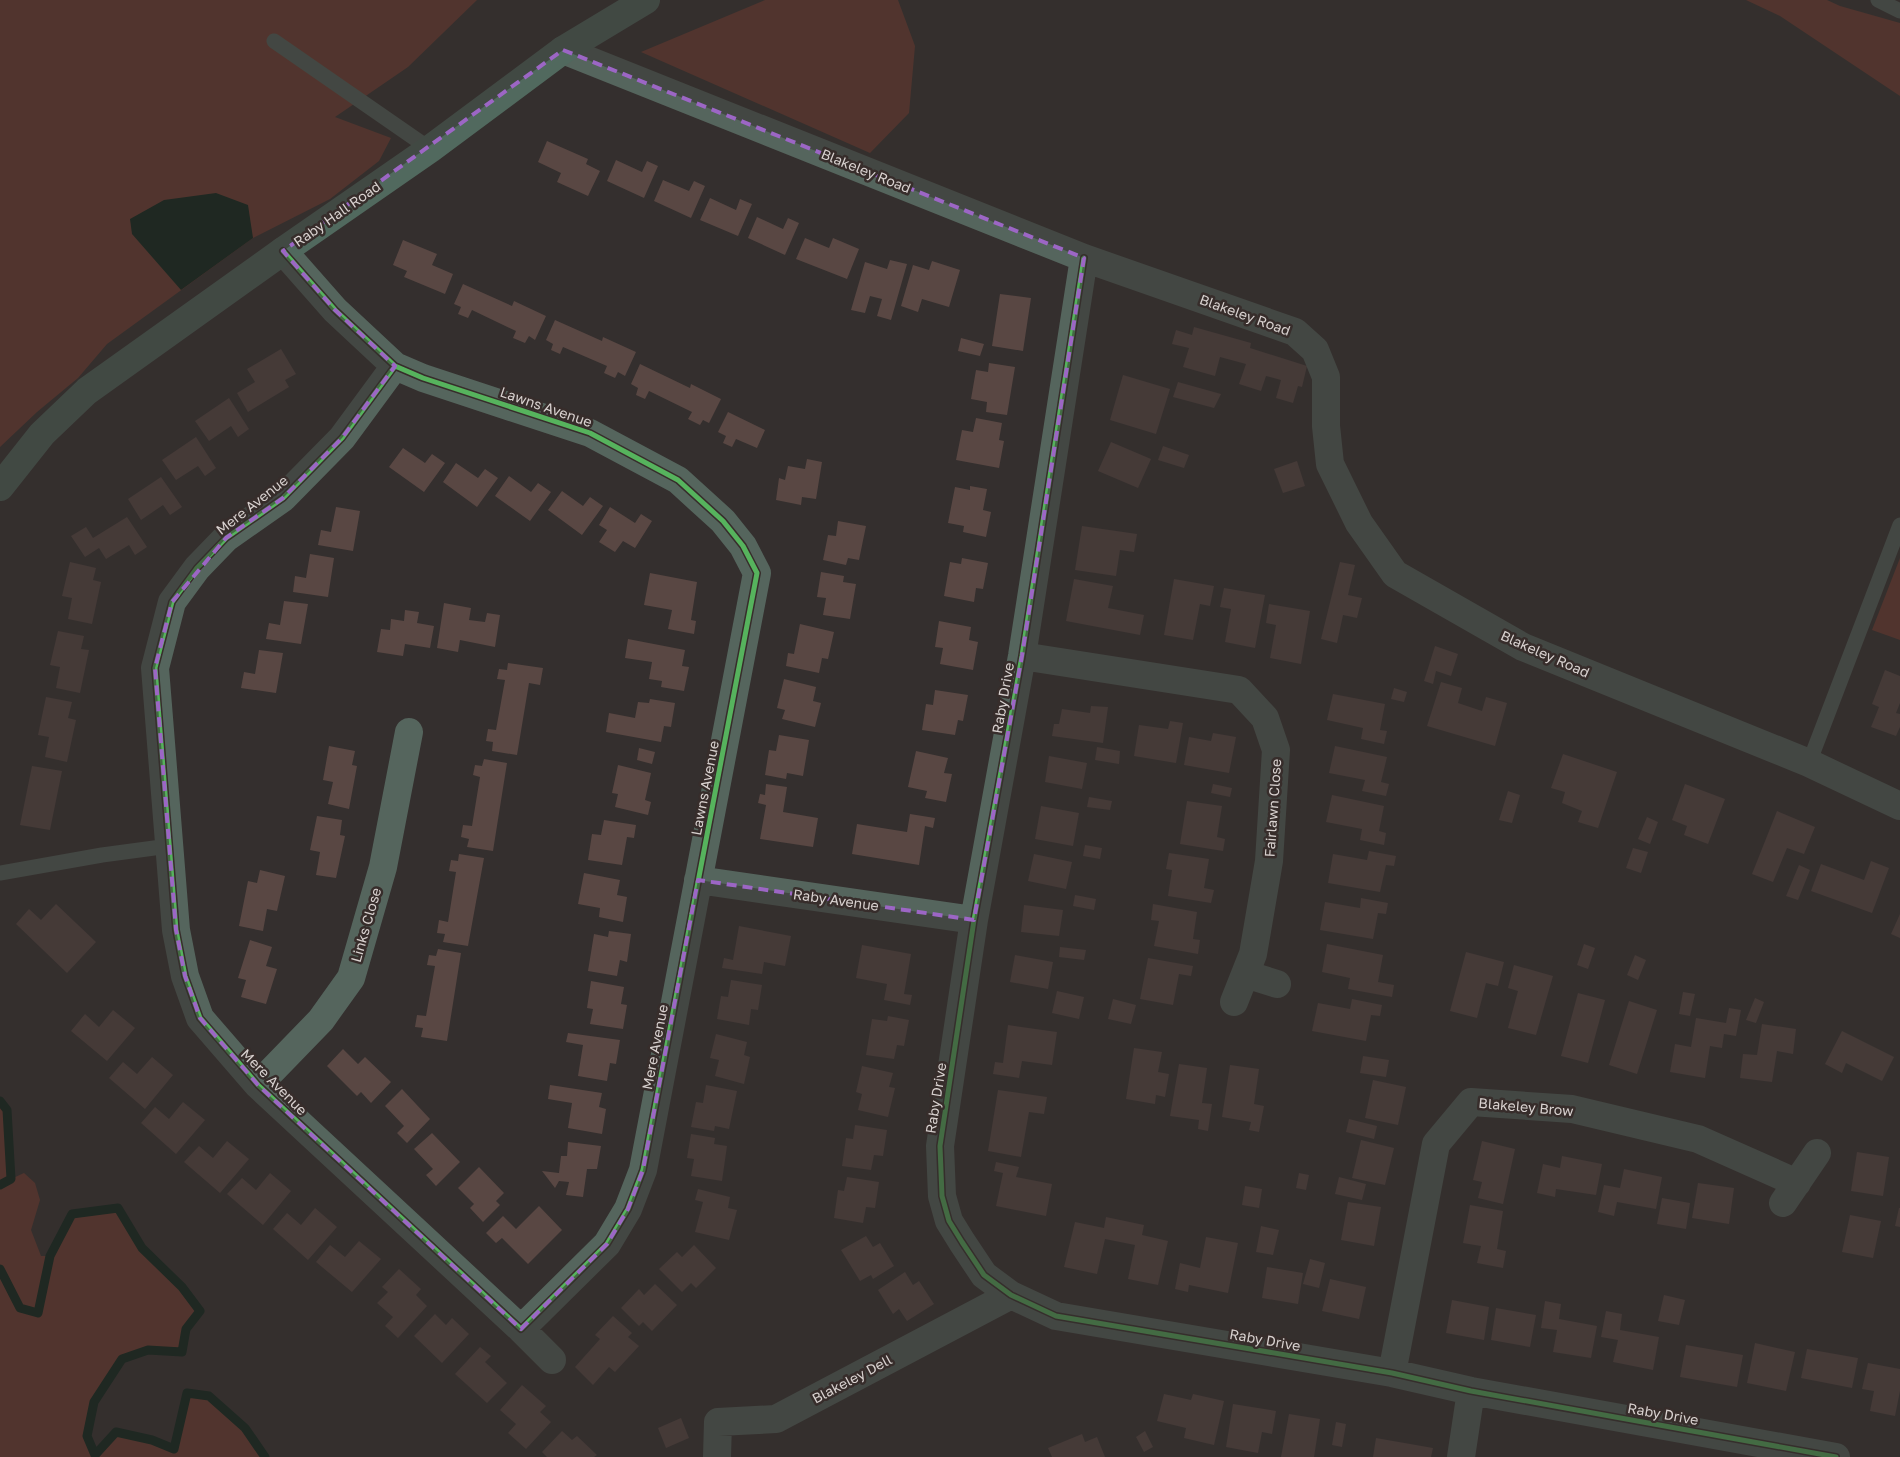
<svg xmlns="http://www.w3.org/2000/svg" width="1900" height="1457" viewBox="0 0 1900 1457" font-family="'Golos Text',sans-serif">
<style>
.green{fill:#743b2f}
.water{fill:#052015}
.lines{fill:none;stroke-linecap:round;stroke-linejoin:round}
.stream{stroke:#052015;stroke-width:9}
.building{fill:#594743}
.lane{stroke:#55655d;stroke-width:15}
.street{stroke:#55655d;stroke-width:28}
.secondary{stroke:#51695e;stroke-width:28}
.cycleway-casing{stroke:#372d2b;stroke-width:8}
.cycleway{stroke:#56b35d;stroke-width:5}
.marked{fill:none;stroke:#9c66c5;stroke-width:4;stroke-dasharray:10 6;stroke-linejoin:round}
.labels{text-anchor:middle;stroke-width:5;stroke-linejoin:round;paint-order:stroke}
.street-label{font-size:14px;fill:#d8d1cf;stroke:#372d2b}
</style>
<rect width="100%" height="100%" fill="#342f2e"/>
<path class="green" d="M0,0H477L408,67L335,117L391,138L379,161L330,199L253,238L107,344L78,378L37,412L0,447Z
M765,0H898L915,46L909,113L870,153L641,52Z
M1746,0H1827L1840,6L1900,23V96L1780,16Z
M1900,558V640L1872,630Z
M0,1101L7,1110L11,1179L24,1173L35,1183L40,1200L31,1230L41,1256H50L72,1214L118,1208L142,1248L182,1287L200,1311L186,1329L182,1352L148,1350L122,1359L94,1402L87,1436L95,1455L116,1432L152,1440L174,1449L187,1393L209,1396L245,1428L265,1457H0Z"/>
<path class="water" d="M216,193L248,205L253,238L181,290L132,234L130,219L164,200Z"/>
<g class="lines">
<path class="stream" d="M0,1101L7,1110L11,1179L0,1185
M0,1269L20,1308L38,1313L50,1256L72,1214L118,1208L142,1248L182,1287L200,1311L186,1329L182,1352L148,1350L122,1359L94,1402L87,1436L95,1455L116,1432L152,1440L174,1449L187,1393L209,1396L245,1428L265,1457"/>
</g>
<path class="building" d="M547,141L588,159L586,164L600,171L588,196L557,182L561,173L538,162Z
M616,160L642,172L647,161L658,166L644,198L607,181Z
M663,180L689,191L694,181L705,186L691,218L654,201Z
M710,198L736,210L740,199L752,204L738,236L700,220Z
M757,217L783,229L788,218L799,223L785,255L748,238Z
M805,238L829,248L833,238L859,249L847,279L796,259Z
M403,240L437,254L432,265L453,274L445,294L404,277L407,271L393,265Z
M890,260L907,264L891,320L877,316L882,299L870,296L865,313L851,310L865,262L887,269Z
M932,261L960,270L949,307L922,299L918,312L901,306L913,265L929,270Z
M463,284L512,306L514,301L546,316L535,340L529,336L525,343L513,338L516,331L472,310L468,318L458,314L461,307L454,304Z
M1000,294L1031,298L1023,351L992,346Z
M555,320L602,341L603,337L636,352L625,376L618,372L615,378L604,373L607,366L563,347L560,354L551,350L553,344L546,340Z
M1194,327L1251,343L1250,348L1307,366L1302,387L1298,386L1293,403L1276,398L1281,380L1266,376L1261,391L1239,384L1246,364L1220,357L1215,376L1183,367L1189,348L1172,344L1176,330L1192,335Z
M961,338L984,344L980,356L958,351Z
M281,349L296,374L285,380L289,387L248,412L237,393L255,382L247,369Z
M989,363L1015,367L1007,415L986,412L987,402L971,399L976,370L988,372Z
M640,364L690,388L691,384L721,399L709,423L703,420L700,425L688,419L692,412L649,391L645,399L636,395L638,388L631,384Z
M1123,375L1170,389L1156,434L1110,420Z
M1178,382L1221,394L1214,408L1173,397Z
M229,398L249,429L238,437L231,426L209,441L195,421Z
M728,412L765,430L757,448L736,439L732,447L723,443L726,436L718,432Z
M976,418L1002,423L999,440L1004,441L999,468L956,460L962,430L973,432Z
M196,437L216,468L205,476L198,466L176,480L162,460Z
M1111,442L1151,459L1138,488L1098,471Z
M1163,446L1189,455L1184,468L1158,460Z
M403,448L425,463L432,454L445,463L424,492L389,467Z
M807,459L822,462L816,499L802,497L801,505L776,500L779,478L785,480L788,466L805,469Z
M1297,461L1305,486L1283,493L1274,469Z
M456,463L478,478L485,469L498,478L477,507L443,482Z
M509,476L531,492L538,483L551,492L530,521L495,496Z
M161,477L182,507L170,515L163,505L141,520L128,499Z
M970,486L987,489L983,510L991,512L986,537L963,532L964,526L948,523L955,487L970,490Z
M562,491L583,506L590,497L603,506L582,535L548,510Z
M336,507L360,511L353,551L318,545L321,530L331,532Z
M610,507L635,523L641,514L652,521L635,548L623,541L615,552L599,542L607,530L599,525Z
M127,517L147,547L135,555L129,545L106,559L99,548L85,557L71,536L86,527L93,538Z
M838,521L866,526L859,560L848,558L846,565L823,560L828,535L836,536Z
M1082,526L1137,534L1134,552L1120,550L1116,576L1075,570Z
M310,554L334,558L328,597L293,592L295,576L306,578Z
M962,558L988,563L983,589L976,588L974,602L944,596L950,562L961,564Z
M70,562L96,568L93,580L101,582L92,624L68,619L72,598L62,596Z
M1340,562L1355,565L1348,595L1362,598L1357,618L1343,615L1337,643L1321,639Z
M821,572L844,576L843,582L856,584L850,619L823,615L826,598L817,597Z
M650,573L697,582L691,620L696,621L694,634L668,629L672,610L644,605Z
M1074,579L1113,586L1108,608L1144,615L1140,635L1066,621Z
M1174,579L1214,586L1210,606L1200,604L1193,640L1164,635Z
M1224,588L1265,595L1255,648L1225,642L1231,609L1220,607Z
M284,601L308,604L301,644L266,639L269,623L280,625Z
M444,603L471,608L469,620L485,622L487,613L500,615L495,647L460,640L458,652L437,648Z
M1269,604L1310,611L1301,664L1270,658L1276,625L1266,623Z
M405,610L419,612L417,623L434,626L430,648L405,644L403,656L377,652L381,629L390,630L391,619L404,621Z
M939,621L971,627L969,640L978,642L973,670L940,664L943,648L935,647Z
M800,624L834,632L828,659L822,658L819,673L786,666L788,653L794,654Z
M58,631L84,636L81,649L89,650L80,693L56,688L60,667L50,665Z
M628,639L685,650L682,666L689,667L684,691L661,687L662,681L649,679L652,662L625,658Z
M1435,646L1458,654L1451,676L1436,671L1433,684L1424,681Z
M259,650L283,653L276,693L241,688L244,672L255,674Z
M508,663L543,668L540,685L529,683L517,755L492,751L493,742L486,741L488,729L496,730L505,680L497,679L499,669L507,670Z
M1885,670L1900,676V703L1896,713L1900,714V727L1896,736L1871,727L1879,707L1872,704Z
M784,679L816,687L813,701L821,703L815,727L782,719L785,710L777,708Z
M1441,682L1462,688L1458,703L1482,711L1486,697L1507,703L1495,746L1427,726Z
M1394,688L1407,692L1404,702L1391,699Z
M935,690L968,695L963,721L958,720L955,735L922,730L926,704L933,705Z
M1333,694L1385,704L1380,730L1387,731L1384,744L1361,739L1363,728L1327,720Z
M46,697L72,702L68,718L76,720L67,762L45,757L49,737L38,735Z
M650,699L675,703L671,727L664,726L661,742L606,732L609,713L635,718L638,702L649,703Z
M1091,706L1108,707L1103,743L1052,736L1054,724H1059L1062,709L1090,713Z
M1170,721L1183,723L1176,763L1134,756L1139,725L1168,729Z
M1213,733L1236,737L1229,773L1184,765L1189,737L1211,741Z
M779,735L809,740L803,776L787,773L786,779L765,775L769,750L776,751Z
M329,746L355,751L352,765L357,766L349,809L328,804L333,782L323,780Z
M1335,746L1387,757L1381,782L1389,784L1386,796L1362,791L1365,780L1329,773Z
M1097,747L1120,751L1119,764L1095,760Z
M639,748L655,752L652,764L637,760Z
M916,751L948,758L944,773L952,774L946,802L925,798L927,791L908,787Z
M1563,754L1617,772L1598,828L1578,822L1582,811L1562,803L1565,792L1551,788Z
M1049,756L1087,763L1082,789L1045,782Z
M484,759L507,763L493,851L467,847L469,839L461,837L463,825L472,826L480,777L473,775L475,765L482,766Z
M618,765L651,773L645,800L651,802L648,815L615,807L618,794L612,793Z
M32,766L62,771L50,830L20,825Z
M766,784L787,787L783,812L818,818L813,847L760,839L766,805L758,803L760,794L765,795Z
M1213,784L1232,788L1230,797L1211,793Z
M1685,784L1725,799L1708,844L1684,835L1687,826L1672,820Z
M1508,791L1520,795L1512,823L1499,820Z
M1332,795L1384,806L1379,831L1386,833L1384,845L1360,840L1362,829L1326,822Z
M1089,797L1112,801L1110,810L1087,807Z
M1187,801L1222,806L1217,837L1225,839L1223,851L1180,844Z
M1041,806L1079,813L1073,846L1035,839Z
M1777,811L1815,827L1804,854L1787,848L1773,882L1752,874Z
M910,814L935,818L933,828L925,826L919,865L852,854L857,824L907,832Z
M317,816L342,820L340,835L345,836L336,878L316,875L320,852L310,850Z
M1647,817L1658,822L1650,844L1638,839Z
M604,820L636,825L634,838L627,837L622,865L588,860L592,834L601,835Z
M1085,845L1102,848L1100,859L1083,856Z
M1633,848L1648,852L1641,873L1626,868Z
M1369,851L1396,856L1394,866L1386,865L1380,892L1328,883L1333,854L1367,860Z
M1169,853L1209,859L1204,888L1214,890L1211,903L1168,896L1172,870L1166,869Z
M459,854L484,858L468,946L443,942L445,934L437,933L439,920L448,922L456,872L449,871L451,860L458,861Z
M1034,854L1072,862L1066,889L1028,881Z
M1871,861L1889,868L1872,913L1811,891L1821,864L1864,880Z
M1799,865L1810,870L1798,900L1786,896Z
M260,870L285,876L277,911L267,909L263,931L239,926L248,881L257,883Z
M584,873L620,880L617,895L627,897L623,922L599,917L600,908L578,904Z
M1075,895L1096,899L1094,910L1073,906Z
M1361,898L1388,903L1386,914L1378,913L1373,939L1320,930L1325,902L1360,908Z
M56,904L96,942L67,973L16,924L29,909L41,920Z
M1153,904L1197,912L1193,939L1200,940L1198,954L1154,946L1159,921L1151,920Z
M1024,905L1063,910L1059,936L1021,932Z
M1900,914V938L1891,934Z
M739,926L791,936L785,966L764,962L762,974L722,968L724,958L733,960Z
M609,931L631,934L627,962L620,960L617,976L588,971L594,934L608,937Z
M250,940L272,947L266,966L277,969L266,1004L241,997L246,980L238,978Z
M1327,944L1383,955L1378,982L1394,985L1392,997L1348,989L1350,978L1322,972Z
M1584,944L1595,948L1588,969L1577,965Z
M862,945L911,954L904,994L912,995L910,1005L884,1000L887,984L856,978Z
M1060,947L1086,950L1084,960L1059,957Z
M438,949L461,953L447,1041L421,1037L423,1028L415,1027L417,1015L426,1016L435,966L427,965L429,955L436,956Z
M1466,952L1504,962L1498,986L1486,983L1477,1018L1450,1011Z
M1015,955L1053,962L1048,989L1010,982Z
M1635,955L1646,960L1638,980L1627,975Z
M1148,958L1193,966L1191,976L1179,974L1173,1005L1140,999Z
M1514,965L1553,976L1536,1035L1508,1028L1518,991L1508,988Z
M731,980L762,985L758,1010L751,1009L749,1025L717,1019L721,996L728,997Z
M591,981L624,987L621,1004L627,1005L623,1029L590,1024L593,1009L587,1008Z
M1057,991L1084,997L1079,1019L1052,1013Z
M1683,992L1695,994L1690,1016L1679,1014Z
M1578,993L1605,1000L1588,1063L1561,1056Z
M1755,998L1764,1002L1756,1023L1746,1020Z
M1113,999L1136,1005L1131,1024L1108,1019Z
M1352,999L1382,1005L1380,1016L1371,1015L1366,1041L1312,1031L1318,1003L1350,1009Z
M1629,1001L1657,1010L1637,1074L1609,1065Z
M1729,1008L1741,1010L1736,1036L1724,1034L1722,1048L1710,1046L1705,1078L1670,1072L1675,1044L1691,1047L1696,1018L1726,1023Z
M113,1010L135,1028L107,1061L71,1031L85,1014L99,1027Z
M888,1016L909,1020L904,1046L897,1045L894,1059L866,1055L872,1019L887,1021Z
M1762,1024L1796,1029L1793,1054L1777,1051L1772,1082L1740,1078L1743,1054L1757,1055Z
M1008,1025L1057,1032L1052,1065L1022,1061L1019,1078L993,1074L995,1062L1003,1063Z
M1842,1031L1894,1057L1882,1081L1846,1063L1842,1073L1825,1064Z
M568,1033L620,1040L616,1064L610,1063L607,1081L578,1076L583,1045L566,1042Z
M716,1034L747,1042L744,1055L750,1057L744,1084L715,1076L719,1060L710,1058Z
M1134,1048L1162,1052L1158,1072L1169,1074L1165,1097L1156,1095L1155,1104L1126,1099Z
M343,1049L358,1064L365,1057L391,1082L371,1103L361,1092L357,1096L327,1066Z
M1363,1056L1389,1060L1386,1077L1360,1073Z
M152,1057L173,1075L145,1109L109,1078L123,1062L137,1074Z
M1179,1064L1207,1068L1202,1103L1212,1104L1208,1131L1198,1129L1199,1120L1170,1116Z
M1230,1065L1259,1069L1254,1104L1264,1106L1259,1132L1249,1130L1251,1122L1222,1117Z
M862,1066L893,1073L889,1087L895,1088L888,1117L858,1110L862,1094L856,1092Z
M1373,1080L1406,1087L1398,1125L1365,1118Z
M550,1085L602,1093L599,1107L606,1109L602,1134L568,1128L572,1103L548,1099Z
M706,1085L737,1091L729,1129L715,1126L714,1131L691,1127L696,1102L703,1103Z
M402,1089L430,1119L407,1143L397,1133L404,1126L385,1106Z
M998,1090L1047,1097L1044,1114L1029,1112L1021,1157L988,1151Z
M183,1102L205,1120L176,1154L141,1123L155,1107L169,1119Z
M1349,1119L1377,1126L1374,1139L1346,1132Z
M855,1125L887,1130L883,1156L874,1155L871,1170L842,1166L846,1138L853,1139Z
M432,1133L460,1162L436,1186L426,1175L433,1169L414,1149Z
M691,1134L715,1138L714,1144L727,1146L722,1181L691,1176L694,1159L687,1158Z
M1361,1140L1394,1148L1385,1185L1352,1178Z
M227,1141L249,1159L220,1193L184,1162L199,1146L213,1158Z
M1482,1141L1515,1149L1503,1204L1478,1198L1482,1182L1473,1180Z
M568,1142L601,1146L597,1169H587L583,1197L566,1195L569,1182L559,1181L555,1188L542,1171L559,1173L561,1156H567Z
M1857,1152L1889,1157L1883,1196L1851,1191Z
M1562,1156L1602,1164L1596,1195L1556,1189L1555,1197L1537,1193L1543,1164L1560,1168Z
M996,1162L1019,1167L1016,1177L1052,1184L1046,1216L996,1206L1003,1173L994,1171Z
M479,1167L504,1193L496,1201L500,1205L483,1222L470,1208L474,1204L458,1188Z
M1624,1169L1662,1177L1656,1209L1617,1202L1614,1216L1598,1212L1604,1185L1620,1188Z
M270,1173L291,1191L263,1225L227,1194L242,1178L256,1190Z
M1299,1173L1309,1175L1306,1190L1296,1188Z
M847,1177L879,1182L875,1208L866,1207L863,1223L834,1218L838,1190L844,1191Z
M1339,1177L1366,1184L1362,1200L1335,1194Z
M1698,1183L1734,1188L1729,1224L1692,1218Z
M1245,1186L1262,1189L1259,1208L1242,1205Z
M698,1189L730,1197L728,1208L737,1210L729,1240L695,1232L703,1202L695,1200Z
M1662,1198L1690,1203L1686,1229L1657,1224Z
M1348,1202L1381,1207L1374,1246L1341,1240Z
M1470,1205L1503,1211L1497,1249L1506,1251L1503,1268L1477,1263L1481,1246L1463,1243Z
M539,1206L562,1230L528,1264L502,1238L496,1243L486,1233L503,1216L516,1229Z
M315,1208L337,1227L308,1260L273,1229L287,1213L301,1225Z
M1899,1208H1900V1227L1895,1226Z
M1850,1215L1881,1221L1873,1258L1842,1252Z
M1106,1217L1144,1225L1142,1235L1168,1241L1158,1285L1128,1279L1135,1245L1105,1239L1097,1274L1064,1267L1075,1222L1104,1228Z
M1261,1226L1279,1230L1273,1255L1256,1252Z
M866,1236L873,1247L880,1243L894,1266L873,1279L871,1275L860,1281L841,1250Z
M1206,1237L1238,1243L1228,1293L1189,1285L1188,1292L1175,1289L1180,1263L1200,1268Z
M359,1241L381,1259L352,1292L316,1262L330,1245L345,1257Z
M694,1245L716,1268L696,1288L691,1283L682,1292L659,1269L677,1252L682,1257Z
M1310,1259L1325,1263L1319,1288L1303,1284Z
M1267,1267L1303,1273L1298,1304L1262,1298Z
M399,1269L421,1289L416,1295L427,1306L398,1338L385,1326L393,1317L377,1303L388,1292L382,1287Z
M905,1272L913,1285L919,1281L934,1304L907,1321L899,1309L893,1314L878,1290Z
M1330,1279L1366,1287L1359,1319L1322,1311Z
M655,1284L677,1305L652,1331L643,1322L639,1326L621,1308L639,1289L644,1295Z
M1664,1295L1685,1300L1679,1325L1658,1321Z
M1452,1300L1489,1307L1484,1340L1446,1333Z
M1545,1301L1561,1304L1559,1319L1597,1326L1591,1358L1553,1352L1557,1330L1541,1328Z
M1496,1308L1536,1315L1530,1347L1491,1340Z
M1606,1311L1622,1314L1620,1330L1659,1337L1653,1370L1613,1362L1618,1340L1601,1337Z
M435,1314L446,1325L452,1318L469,1334L442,1363L414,1336Z
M613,1316L632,1333L628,1337L639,1346L615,1372L609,1367L593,1385L575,1367L600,1339L595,1335Z
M1755,1343L1795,1352L1786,1391L1747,1383Z
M1686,1345L1743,1355L1737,1387L1680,1377Z
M480,1347L491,1356L485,1362L507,1383L487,1403L455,1374Z
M1807,1349L1858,1358L1852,1388L1801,1378Z
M1868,1363L1900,1369V1391L1895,1416L1870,1411L1874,1391L1862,1389Z
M522,1385L546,1406L540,1412L551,1422L526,1449L508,1433L516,1424L500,1410Z
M1164,1394L1191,1400L1193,1394L1224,1401L1214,1445L1184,1438L1186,1428L1157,1421Z
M1233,1404L1276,1411L1272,1434L1262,1432L1258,1453L1226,1447Z
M1289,1414L1320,1419L1314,1457H1281Z
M681,1418L689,1438L666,1448L658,1428Z
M1336,1422L1346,1424L1342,1447L1332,1445Z
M562,1431L572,1440L577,1436L597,1455L594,1457H547L542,1452Z
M1145,1431L1153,1447L1144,1452L1136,1437Z
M1082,1434L1085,1442L1097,1437L1105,1457H1052L1048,1448Z
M1376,1438L1433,1448L1431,1457H1373Z"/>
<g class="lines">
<path class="lane" d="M1878,0L1900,11
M274,41L430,149
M1809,763L1900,525
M0,873L102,855L169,846"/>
<path class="street" d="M563,50L1084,258L1295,332L1315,350L1326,377V426L1330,464L1359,523L1395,574L1523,647L1809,763L1900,806
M283,251L335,310L395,366L423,378L590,433L678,480L723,521L743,546L757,573L643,1170L628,1209L607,1244L521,1329L258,1085L200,1018L185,976L176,930L155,668L172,602L197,568L226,538L283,498L342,438L395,366
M1084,258L1022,656L974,920L940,1146L942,1196L949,1221L962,1242L984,1275L1011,1295L1056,1316L1392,1373L1471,1391L1836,1457
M1022,656L1239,690L1265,718L1276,750L1269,861L1253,954L1234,1002
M698,880L974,920
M1245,974L1277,984
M258,1085L321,1020L351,978L383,867L409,732
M1783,1203L1817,1153
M521,1329L552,1360
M1392,1373L1436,1144L1471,1102L1572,1109L1698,1139L1797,1183
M717,1457L718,1422L776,1419L1011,1295
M1461,1457L1471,1391"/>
<path class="secondary" d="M0,487L42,434L87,391L283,251L430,149L563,50L646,0"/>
<defs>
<path id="cycleway" d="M283,251L335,310L395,366L423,378L590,433L678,480L723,521L743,546L757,573L643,1170L628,1209L607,1244L521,1329L258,1085L200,1018L185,976L176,930L155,668L172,602L197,568L226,538L283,498L342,438L395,366
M1084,258L1022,656L974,920L940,1146L942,1196L949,1221L962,1242L984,1275L1011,1295L1056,1316L1392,1373L1471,1391L1836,1457"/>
</defs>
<use href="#cycleway" class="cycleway-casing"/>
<use href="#cycleway" class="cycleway"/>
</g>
<path d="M0 0H1900V1457H0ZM563,50L1084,258L1022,656L974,920L698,880L643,1170L628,1209L607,1244L521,1329L258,1085L200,1018L185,976L176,930L155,668L172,602L226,538L283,498L342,438L395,366L335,310L283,251Z" fill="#342f2e" fill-opacity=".55" fill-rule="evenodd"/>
<path class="marked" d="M563,50L1084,258L1022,656L974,920L698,880L643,1170L628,1209L607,1244L521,1329L258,1085L200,1018L185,976L176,930L155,668L172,602L226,538L283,498L342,438L395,366L335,310L283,251Z"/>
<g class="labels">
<g class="street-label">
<text transform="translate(866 171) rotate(22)" y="5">Blakeley Road</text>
<text transform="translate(337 214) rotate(-35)" y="5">Raby Hall Road</text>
<text transform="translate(1245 315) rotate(20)" y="5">Blakeley Road</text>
<text transform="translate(546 407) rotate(19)" y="5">Lawns Avenue</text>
<text transform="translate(252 505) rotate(-38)" y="5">Mere Avenue</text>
<text transform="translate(1545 654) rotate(24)" y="5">Blakeley Road</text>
<text transform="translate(1003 698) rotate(-80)" y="5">Raby Drive</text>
<text transform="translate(705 788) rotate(-79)" y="5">Lawns Avenue</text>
<text transform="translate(1273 808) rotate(-86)" y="5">Fairlawn Close</text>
<text transform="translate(836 900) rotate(8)" y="5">Raby Avenue</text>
<text transform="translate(366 925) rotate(-74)" y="5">Links Close</text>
<text transform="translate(655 1047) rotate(-79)" y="5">Mere Avenue</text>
<text transform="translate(274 1082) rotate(45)" y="5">Mere Avenue</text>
<text transform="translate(936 1098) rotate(-81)" y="5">Raby Drive</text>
<text transform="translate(1526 1107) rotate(5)" y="5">Blakeley Brow</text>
<text transform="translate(1265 1340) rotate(10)" y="5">Raby Drive</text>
<text transform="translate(852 1379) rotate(-28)" y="5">Blakeley Dell</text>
<text transform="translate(1663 1414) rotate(10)" y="5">Raby Drive</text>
</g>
</g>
</svg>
